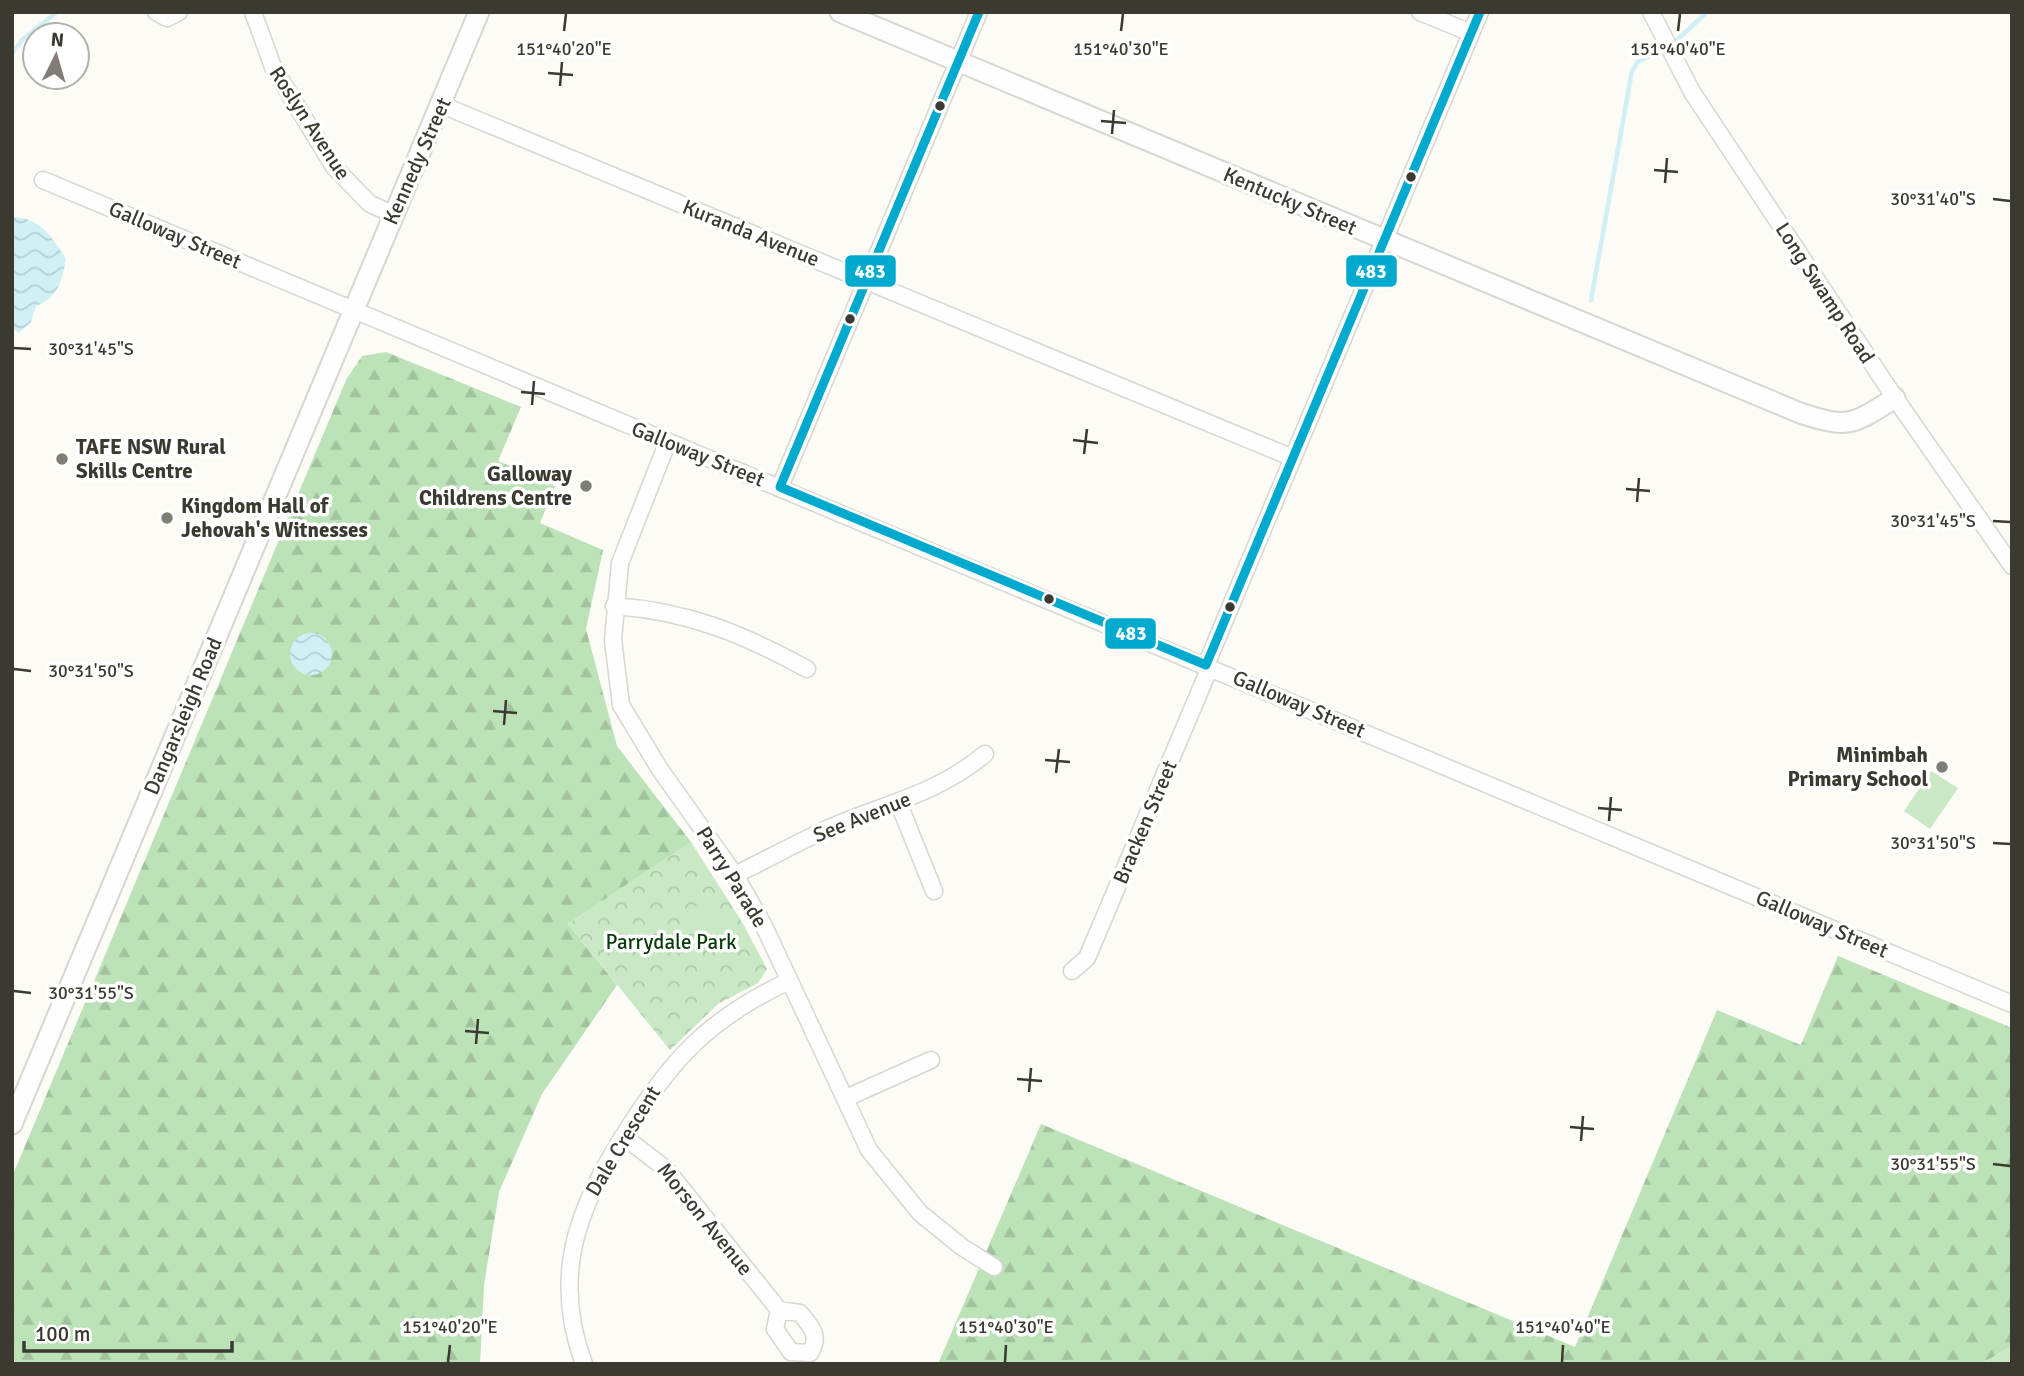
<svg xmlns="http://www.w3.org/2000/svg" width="2024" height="1376" viewBox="0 0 2024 1376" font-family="Signika,sans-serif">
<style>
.forest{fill:url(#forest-firs)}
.park{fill:url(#park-crowns)}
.garden{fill:#c9e9c4}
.water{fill:url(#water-waves)}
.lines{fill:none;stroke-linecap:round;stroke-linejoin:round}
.stream{stroke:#d0f0f6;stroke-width:4.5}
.minor-casing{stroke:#d8d6d0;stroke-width:19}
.tertiary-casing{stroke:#d8d6d0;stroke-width:23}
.minor{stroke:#fffefe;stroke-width:16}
.tertiary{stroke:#fffefe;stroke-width:19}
.bus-1-casing{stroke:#fff;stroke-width:14}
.bus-1{stroke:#00a9ce;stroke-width:9}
.ticks{fill:none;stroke:#3c3931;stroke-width:2.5}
.bus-dot{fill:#3c3931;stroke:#fff;stroke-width:2.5}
.poi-dot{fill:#7f7d76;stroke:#fff;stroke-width:2.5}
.labels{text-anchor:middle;stroke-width:7;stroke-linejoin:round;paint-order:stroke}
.street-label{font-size:21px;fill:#3c3931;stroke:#fff}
.poi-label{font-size:21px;font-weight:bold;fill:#3c3931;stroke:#fff;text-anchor:start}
.park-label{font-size:21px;fill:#093a09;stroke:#fff}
.ticks-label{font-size:18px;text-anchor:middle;fill:#3c3931;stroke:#fff;stroke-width:7;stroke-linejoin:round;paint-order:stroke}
.line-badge{stroke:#fff;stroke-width:2.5}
.badge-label{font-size:19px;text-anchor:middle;font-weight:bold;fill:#fff}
</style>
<defs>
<pattern id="forest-firs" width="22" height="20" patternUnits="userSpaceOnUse" patternTransform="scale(1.75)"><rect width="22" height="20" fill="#bce2b7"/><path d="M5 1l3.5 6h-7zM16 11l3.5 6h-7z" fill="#a2c39e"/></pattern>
<pattern id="park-crowns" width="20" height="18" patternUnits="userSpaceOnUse" patternTransform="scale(1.75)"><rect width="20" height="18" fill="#c9e9c4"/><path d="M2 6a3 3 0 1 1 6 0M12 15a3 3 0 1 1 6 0" fill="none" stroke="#aec9a9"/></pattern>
<pattern id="water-waves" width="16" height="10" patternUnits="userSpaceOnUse" patternTransform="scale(1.75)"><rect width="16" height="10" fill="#d0f0f6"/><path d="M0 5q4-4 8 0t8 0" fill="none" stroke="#b4cfd3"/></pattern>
</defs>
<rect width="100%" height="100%" fill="#fcfbf6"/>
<path class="forest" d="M386,352L521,407L498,461L555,486L540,523L603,550L586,629L617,746L691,842L568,924L617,985L542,1094L499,1192L484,1285L480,1364H12V1177L346,380L362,356Z
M1838,956L2012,1028V1346L1981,1364H938L1041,1124L1575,1347L1717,1010L1801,1045Z"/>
<path class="park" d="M691,842L742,922L767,969L758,983L718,1004L670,1050L568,924Z"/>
<path class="garden" d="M1931,771L1958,788L1930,829L1904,811Z
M706,901L718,922L701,932L692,917L686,920L683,914Z
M2012,1346V1364H1981Z"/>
<path class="water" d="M12,217C39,216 54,239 66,259C62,281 58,298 36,306L31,322L19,333L12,328Z
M290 654a21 21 0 1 1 42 0a21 21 0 1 1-42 0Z"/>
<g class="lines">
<path class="stream" d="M1677,40L1707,12
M12,53L23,39L57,12
M1591,300L1632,71L1638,62L1656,53"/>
<defs>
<path id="minor" d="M156,12L167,18L179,12
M253,12L273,67L334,167L370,204L393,214
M1420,12L1471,33
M1651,12L1692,92L1895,398L2012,566
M442,105L1293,458
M43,180L2012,1004
M668,441L620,563L613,640L621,705L659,768L735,875L763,924L869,1150L920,1213L962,1247L994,1267
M780,487L979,12
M614,606C688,611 743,634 807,669
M1206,665L1480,12
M899,804L934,891
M735,875C767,859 799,842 831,827C887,803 937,794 985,754
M1072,971L1087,958L1210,667
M846,1098L931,1060
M623,1136L666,1169L779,1310L800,1313C811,1327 821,1335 810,1353L791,1352L775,1329L779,1310
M584,1364C552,1278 576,1211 622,1138C670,1061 706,1020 789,981"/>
<path id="tertiary" d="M840,12L1800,413C1849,429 1852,425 1895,398
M12,1124L479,12"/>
</defs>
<use href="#minor" class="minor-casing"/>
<use href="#tertiary" class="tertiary-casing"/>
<use href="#minor" class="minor"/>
<use href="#tertiary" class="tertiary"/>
<defs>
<path id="bus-1" d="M979,12L780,487L1206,665L1480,12"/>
</defs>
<use href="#bus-1" class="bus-1-casing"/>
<use href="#bus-1" class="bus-1"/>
</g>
<path class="ticks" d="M564,31L566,14M1121,31L1123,14M1678,31L1680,14M548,73L573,75M560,86L562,62M1101,121L1126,123M1112,134L1114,110M1654,170L1678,172M1665,183L1667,158M1993,199L2010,201M14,348L31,349M521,392L545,394M532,405L534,381M1073,440L1098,443M1084,454L1087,429M1626,489L1650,491M1637,502L1639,478M1993,521L2010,522M14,669L31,671M493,711L517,713M504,725L506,700M1045,760L1070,762M1056,773L1059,749M1598,808L1622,810M1609,821L1611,797M1993,843L2010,844M14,991L31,993M465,1031L489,1033M476,1044L478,1019M1017,1079L1042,1081M1029,1092L1031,1068M1570,1127L1594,1129M1581,1141L1583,1116M1993,1164L2010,1166M448,1362L450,1345M1005,1362L1006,1345M1562,1362L1563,1345"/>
<g class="bus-dot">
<circle cx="940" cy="106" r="6"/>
<circle cx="1411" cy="177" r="6"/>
<circle cx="850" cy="319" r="6"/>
<circle cx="1049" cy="599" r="6"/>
<circle cx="1230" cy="607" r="6"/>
</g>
<g class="poi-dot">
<circle cx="62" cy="459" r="7"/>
<circle cx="586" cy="486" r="7"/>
<circle cx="167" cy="518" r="7"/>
<circle cx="1942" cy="767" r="7"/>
</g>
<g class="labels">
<g class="street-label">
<text transform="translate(310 123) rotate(57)" y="7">Roslyn Avenue</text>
<text transform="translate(417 161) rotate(-66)" y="7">Kennedy Street</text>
<text transform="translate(1290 201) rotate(23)" y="7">Kentucky Street</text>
<text transform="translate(751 233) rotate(22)" y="7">Kuranda Avenue</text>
<text transform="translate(175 235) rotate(23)" y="7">Galloway Street</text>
<text transform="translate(1825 293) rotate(57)" y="7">Long Swamp Road</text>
<text transform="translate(698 454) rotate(22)" y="7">Galloway Street</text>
<text transform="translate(1299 704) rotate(23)" y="7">Galloway Street</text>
<text transform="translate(183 716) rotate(-67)" y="7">Dangarsleigh Road</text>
<text transform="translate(862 817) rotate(-22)" y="7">See Avenue</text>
<text transform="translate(1145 822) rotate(-67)" y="7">Bracken Street</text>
<text transform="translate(732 877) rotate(58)" y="7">Parry Parade</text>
<text transform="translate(1822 924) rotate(23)" y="7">Galloway Street</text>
<text transform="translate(623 1141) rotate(-59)" y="7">Dale Crescent</text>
<text transform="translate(705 1219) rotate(51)" y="7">Morson Avenue</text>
</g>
<g class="poi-label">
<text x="76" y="454">TAFE NSW Rural<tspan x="76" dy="24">Skills Centre</tspan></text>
<text x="572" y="481" text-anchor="end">Galloway<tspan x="572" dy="24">Childrens Centre</tspan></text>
<text x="181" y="513">Kingdom Hall of<tspan x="181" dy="24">Jehovah's Witnesses</tspan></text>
<text x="1928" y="762" text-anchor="end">Minimbah<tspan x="1928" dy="24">Primary School</tspan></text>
</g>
<g class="park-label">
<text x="671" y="949">Parrydale Park</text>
</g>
</g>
<g class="ticks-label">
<text x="564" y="55">151°40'20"E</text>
<text x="1121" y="55">151°40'30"E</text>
<text x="1678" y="55">151°40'40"E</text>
<text x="1933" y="205">30°31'40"S</text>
<text x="91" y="355">30°31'45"S</text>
<text x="1933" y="527">30°31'45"S</text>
<text x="91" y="677">30°31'50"S</text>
<text x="1933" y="849">30°31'50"S</text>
<text x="91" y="999">30°31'55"S</text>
<text x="1933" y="1170">30°31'55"S</text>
<text x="450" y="1333">151°40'20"E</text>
<text x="1006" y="1333">151°40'30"E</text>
<text x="1563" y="1333">151°40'40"E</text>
</g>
<g class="line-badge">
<rect x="1345" y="254" width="53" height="34" rx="7" fill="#00a9ce"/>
<rect x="844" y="254" width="53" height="34" rx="7" fill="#00a9ce"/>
<rect x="1104" y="617" width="53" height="33" rx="7" fill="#00a9ce"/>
</g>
<g class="badge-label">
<text x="1371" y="278">483</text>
<text x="870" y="278">483</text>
<text x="1131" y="640">483</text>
</g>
<rect width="2024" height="1376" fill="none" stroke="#3c3931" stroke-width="28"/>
<g transform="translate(56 56) rotate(5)"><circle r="33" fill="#ffffff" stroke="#b1b0ad" stroke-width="2"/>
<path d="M0-5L12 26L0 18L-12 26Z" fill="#7f7d76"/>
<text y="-10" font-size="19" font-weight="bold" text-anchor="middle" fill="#3c3931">N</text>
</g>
<path d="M24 1341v10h208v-10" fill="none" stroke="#3c3931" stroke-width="3.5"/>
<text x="35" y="1341" font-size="21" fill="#3c3931" stroke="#ffffff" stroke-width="5" paint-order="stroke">100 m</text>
</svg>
